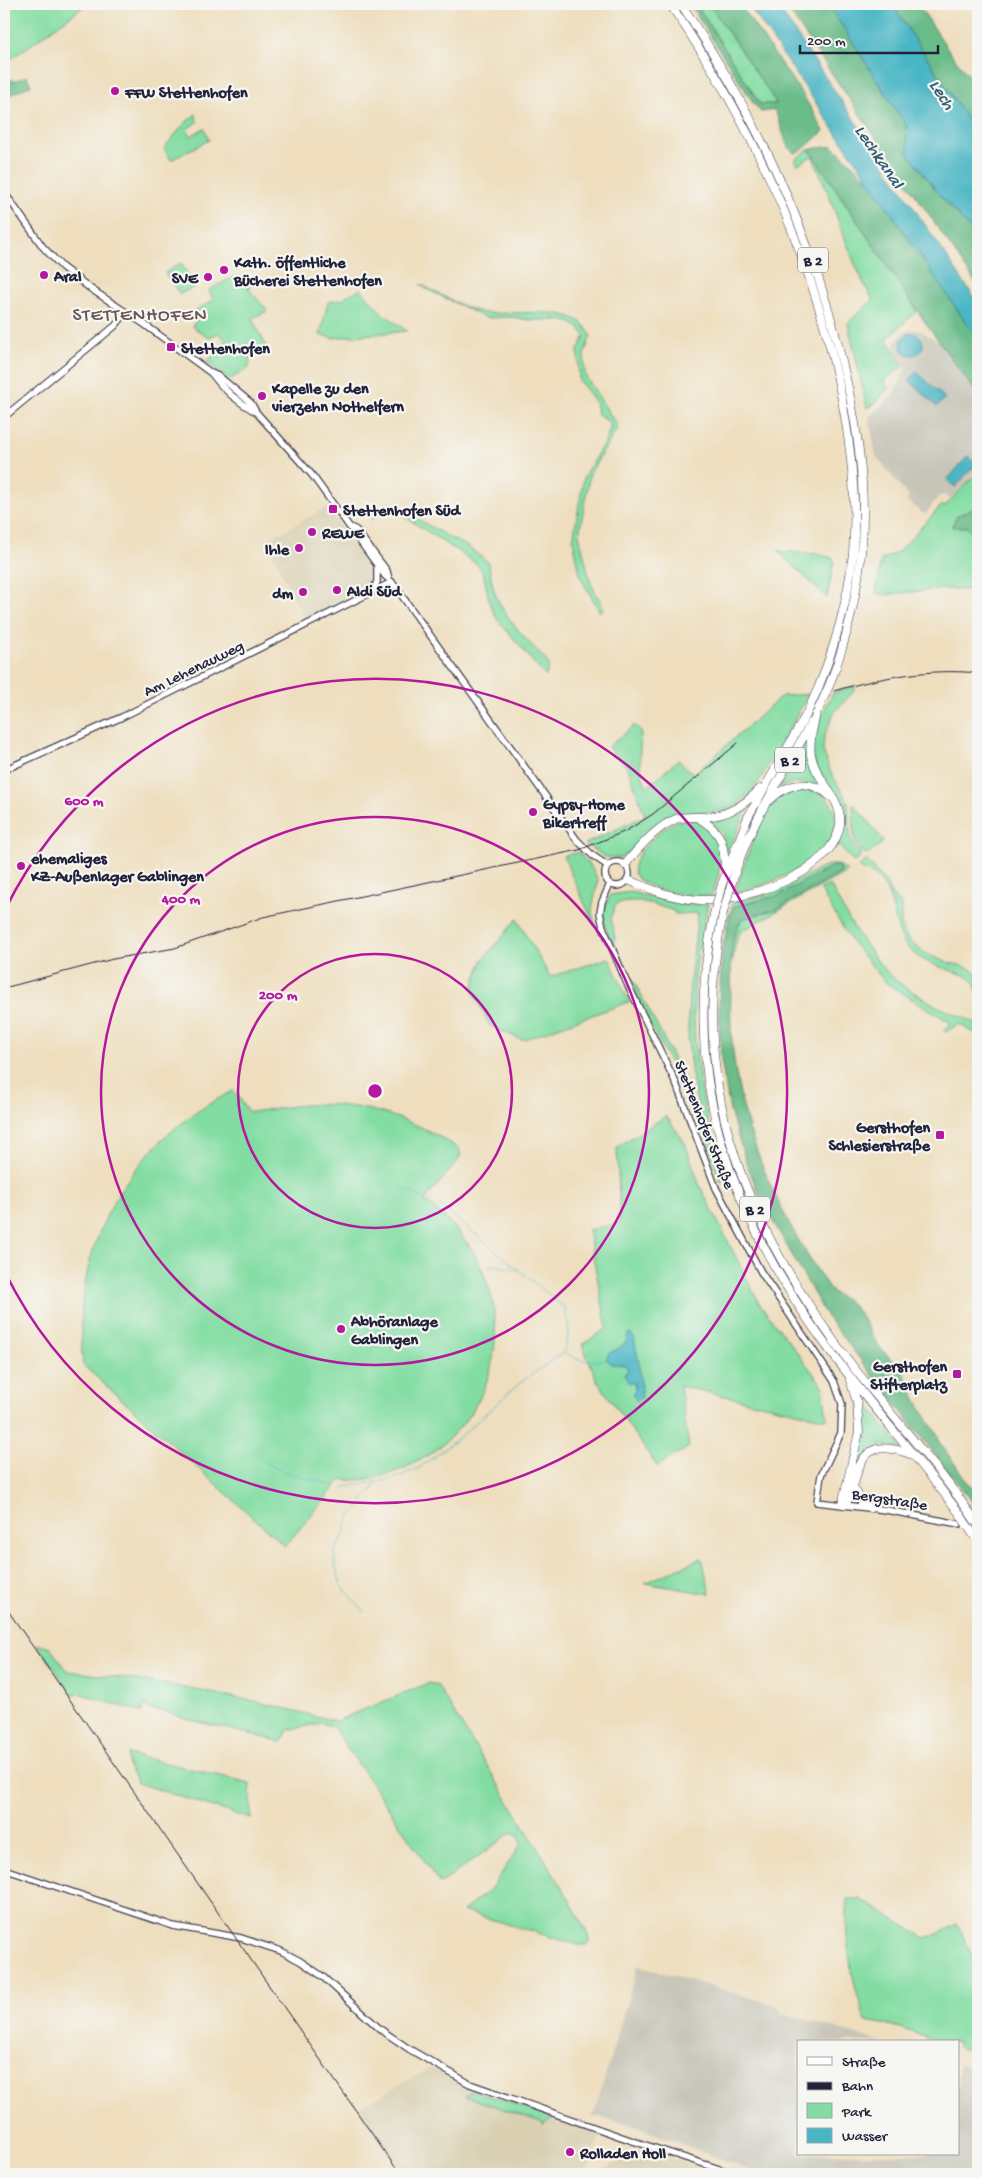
<svg xmlns="http://www.w3.org/2000/svg" width="982" height="2178" viewBox="0 0 982 2178" font-family="'Gochi Hand',sans-serif">
<style>
.built{fill:#d9d0b2}
.industrial{fill:#c7c5b8}
.green{fill:#83dda3;stroke:#52806f}
.forest{fill:#6abc89;stroke:#466f62}
.water{fill:#49b6c5;stroke:#366c80}
.lines{fill:none;stroke-linecap:round;stroke-linejoin:round}
.stream{stroke:#49b6c5;stroke-width:1}
.secondary-casing{stroke:#413e4f;stroke-width:8}
.highway-casing{stroke:#413e4f;stroke-width:9}
.secondary{stroke:#fff;stroke-width:5.5}
.highway{stroke:#fff;stroke-width:8}
.rail{stroke:#22223b;stroke-width:1}
.highway-bridge-casing{stroke:#413e4f;stroke-width:9;stroke-linecap:butt}
.highway-bridge{stroke:#fff;stroke-width:8}
.ring{fill:none;stroke:#b5179e;stroke-width:2.5}
.poi-dot{fill:#b5179e;stroke:#f6f6f2;stroke-width:2}
.labels{text-anchor:middle;stroke-width:4.5;stroke-linejoin:round;paint-order:stroke}
.shield{fill:#f6f6f2;stroke:#626272;stroke-width:1}
.shield-label{font-size:15px;font-weight:bold;fill:#22223b}
.poi-label{font-size:16px;font-weight:bold;fill:#22223b;stroke:#f6f6f2;text-anchor:start}
.street-label{font-size:16px;fill:#22223b;stroke:#f6f6f2}
.water-label{font-size:18px;font-style:italic;fill:#325d72;stroke:#f6f6f2}
.quarter-label{font-size:19px;letter-spacing:1px;fill:#685653;stroke:#f6f6f2}
.centre{fill:#b5179e;stroke:#f6f6f2;stroke-width:2.5}
.ring-label{font-size:15px;text-anchor:middle;font-weight:bold;fill:#b5179e;stroke:#f6f6f2;stroke-width:4.5;stroke-linejoin:round;paint-order:stroke}
</style>
<rect width="100%" height="100%" fill="#f6f6f2"/>
<filter id="ink" filterUnits="userSpaceOnUse"><feTurbulence type="fractalNoise" baseFrequency=".02" numOctaves="2"/><feDisplacementMap in="SourceGraphic" scale="10" xChannelSelector="R" yChannelSelector="G"/><feConvolveMatrix kernelMatrix="1 2 1 2 8 2 1 2 1" color-interpolation-filters="sRGB"/></filter>
<filter id="wash" filterUnits="userSpaceOnUse"><feTurbulence type="fractalNoise" baseFrequency=".0096" numOctaves="4" result="noise"/><feDisplacementMap in="SourceGraphic" scale="20" xChannelSelector="R" yChannelSelector="G"/><feGaussianBlur stdDeviation="1.12" result="paint"/><feColorMatrix in="noise" values="0 0 0 0 0 0 0 0 0 0 0 0 0 0 0 0 0 1.4 0 .05"/><feComposite in="paint" operator="in"/></filter>
<g filter="url(#wash)">
<rect width="100%" height="100%" fill="#eedebe"/>
<path class="built" d="M327,507L368,563L373,578L371,584L362,592L305,621L266,540Z
M432,2067L478,2092L474,2091L542,2122L543,2125L555,2117L601,2134L587,2172L592,2170L595,2173L642,2149L723,2174H404L358,2108Z"/>
<path class="industrial" d="M912,329L923,332L940,343L978,395V470L950,499L945,495L939,496L925,515L907,501L909,497L876,456L869,417L893,395L906,368L895,348V343L901,334Z
M638,1965L778,2006L782,2013L881,2042H798V2154H958V2064L978,2070V2174H760L626,2123L593,2117Z"/>
<path class="green" d="M4,4H87L11,59L5,61Z
M696,4H709L777,104H760Z
M196,114L197,122L187,129L191,136L204,128L209,140L171,160L164,148L184,124Z
M809,149L917,311L887,339L904,366L884,380L888,388L875,404L867,408L848,323L873,300C846,255 835,202 812,156L797,165L795,160Z
M181,263L195,287L180,294L165,273Z
M239,276L247,282L251,288L247,287L268,311L252,318L267,348L250,358L249,368L229,380L207,362L226,340L218,333L208,338L192,326L200,316L195,311L213,300L209,290L233,277Z
M420,284C439,293 467,311 487,313C512,315 561,306 582,323C585,326 588,331 591,335L584,355L585,375L618,427L590,473L579,535L591,584L604,608L600,612L581,578L573,540L584,476L606,440L611,424L597,413C596,398 588,392 579,381L578,350L585,336L578,327L569,322L558,320H529L512,317L486,318L426,289Z
M361,289L380,311L407,331L332,338L320,335L328,302L344,299L346,296Z
M978,472V506L957,516L952,526L968,527L978,538V590L943,589L882,595L876,593L881,560L898,552L942,505L944,507Z
M392,504L452,539L465,545L488,562C491,572 491,583 495,593C505,620 530,642 549,664L546,677L497,619L490,604L483,573L477,564L390,507L371,520L387,505Z
M778,551L817,554L833,558L834,562L827,598Z
M855,686V690L834,713L824,737L823,750L829,769L848,802L850,838L860,854V858L854,862L838,845C838,832 847,825 842,808C838,794 826,785 819,772C804,745 820,717 833,693Z
M809,694L759,781L749,795L734,806L723,810L712,813L693,812L676,814L621,858L605,857L585,844L645,816L630,773L625,765L608,747L635,725L641,731C640,753 637,767 647,787L678,760L694,774L782,696Z
M809,737L808,745L827,791L795,782L779,788Z
M795,787C811,789 827,792 833,808C851,855 768,886 735,893C742,870 762,807 781,794C785,791 791,789 795,787Z
M752,799L727,854L722,833L708,819Z
M853,803L884,841L869,854L862,852L854,839Z
M694,820C733,831 721,867 712,896C688,896 654,894 635,876C626,859 660,829 674,822C680,820 688,821 694,820Z
M578,852L592,868L598,880L592,910L595,926L563,856Z
M866,860L885,881L893,897L901,903C901,912 900,922 903,930C910,948 933,958 950,963C960,965 970,967 978,974V994L974,982L971,978C951,969 927,966 911,951C891,932 898,900 878,878C872,872 866,872 859,867Z
M828,865H838L847,871L843,874L740,932L735,945L733,961C729,946 734,931 742,919L777,909L841,872L839,867L833,866L777,896L735,906L729,917L733,902L772,893Z
M830,885C846,916 865,949 889,974C900,985 917,994 930,1002C945,1012 963,1015 978,1025V1035L959,1024L945,1032L944,1030L951,1023L886,983L851,941L821,891V889Z
M630,892L684,905L708,904C703,930 697,955 695,980C690,1049 703,1115 725,1179L720,1182C703,1131 688,1079 688,1024C688,987 694,950 698,913L675,914L674,911C654,905 634,895 615,905L611,918L615,937L614,943L685,1080L681,1078L679,1081C667,1055 653,1030 640,1005C636,995 634,981 626,974L605,927L603,910L610,895Z
M517,919L550,977L609,958L629,1002L522,1040L490,1026L472,990L482,961Z
M233,1091C242,1096 241,1109 251,1112C269,1110 287,1106 305,1105C359,1101 414,1118 459,1149L461,1155L458,1161L424,1201C514,1261 522,1390 430,1454C405,1471 372,1482 341,1480L285,1546L83,1365C69,1248 127,1143 233,1091Z
M666,1116L685,1143L699,1184L759,1303L823,1386L827,1419L680,1386L689,1447L657,1466L598,1382L582,1345L607,1328L588,1230L620,1223L617,1147Z
M859,1395L903,1449L880,1445L852,1473C857,1448 866,1422 857,1396Z
M702,1558L710,1594L645,1583Z
M37,1644L50,1648L68,1671L146,1681L201,1691L259,1702L336,1721L429,1683L437,1685L568,1897L588,1934L589,1942L586,1945H578L463,1911L490,1890L521,1845L519,1836L512,1832L440,1884L333,1727L321,1723L288,1730L282,1742L182,1718L170,1713L149,1709L145,1704L141,1712L78,1693L73,1695Z
M128,1754L250,1783L251,1819L137,1783L128,1766Z
M848,1899H860L925,1938L938,1934L957,1924L978,1966V2053L958,2047V2042H942L893,2026L866,2021C852,1982 843,1940 848,1899Z
M470,2092H478L550,2116L549,2121L543,2125L541,2122L465,2096Z"/>
<path class="forest" d="M690,4H696L760,104H777L709,4H739L803,95L824,131L801,151L794,153L788,147L775,110L761,112L754,104Z
M784,4H828L906,125L908,153L938,193L978,238V286Z
M892,4H918L952,55L978,87V136Z
M4,75L14,81L27,76L31,85L4,98Z
M833,146L871,183L978,340V395L927,325L809,149Z
M978,506V538L968,527H952L957,516Z
M833,866L839,867L841,873L777,909L742,919C728,940 732,968 731,992C726,1100 769,1201 829,1288C833,1295 841,1296 847,1301C864,1314 869,1334 882,1350C887,1357 896,1361 901,1368C907,1377 911,1389 916,1399C923,1412 931,1425 939,1437L938,1440L978,1497V1509L827,1317L761,1200L746,1162L730,1111L721,1060L719,1002L722,953L729,917L735,906L777,896Z"/>
<path class="water" d="M748,4H776L978,303V340Z
M828,4H892L978,136V238L938,193L908,153L906,125Z
M901 344a11 11 0 1 1 22 0a11 11 0 1 1-22 0Z
M917,372L945,398L937,407L909,380Z
M968,456L976,464L955,487L947,480Z
M628,1334H631L634,1337L639,1364L642,1397L637,1401L633,1395L635,1389L634,1383H629L624,1375L628,1369L625,1365L611,1364L606,1359L609,1353L618,1349L626,1342Z"/>
<g class="lines">
<path class="stream" d="M488,1266L495,1265L516,1270
M565,1353C577,1361 592,1363 606,1359
M264,1461L283,1472L335,1486
M344,1487L393,1479L419,1468L456,1440L521,1382L564,1352L569,1331L565,1308L441,1206L400,1187
M365,1612L341,1585L335,1565V1551L343,1537L349,1518L370,1493L376,1483"/>
</g>
</g>
<g filter="url(#ink)">
<g class="lines">
<defs>
<path id="secondary" d="M4,192L43,247L62,267L91,289L144,324L211,373L220,377L251,403L256,412L312,475L385,576L392,582L577,840L592,855L608,866
M211,373C222,388 239,403 256,412
M4,417L115,326L126,313
M350,527L356,530L387,571L389,579
M372,592L377,582V568
M4,770L122,717L392,582
M605 874a12 12 0 1 1 24 0a12 12 0 1 1-24 0Z
M610,884L602,902L600,913L603,927L626,981L675,1081L716,1188L761,1272L834,1381L842,1404L841,1433L821,1475L817,1502L886,1510L959,1524
M4,1869L173,1926L241,1938L281,1951L300,1961L322,1976L380,2029L409,2049L470,2084L633,2141L735,2174"/>
<path id="highway" d="M670,4C749,119 808,244 838,380C850,437 858,495 853,553C848,600 835,647 817,691
M681,4C758,117 815,240 845,374C858,429 866,486 862,543C858,593 847,640 829,686
M769,801C788,782 810,778 831,797
M697,817C721,831 724,841 725,868
M625,865C638,848 656,827 676,819C685,816 694,817 703,817C728,816 743,806 760,789
M628,880C652,890 675,899 701,900C743,902 834,874 840,824C843,798 815,780 811,755C809,741 813,727 816,714
M732,882C749,824 783,775 811,723
M722,884L748,817L806,715
M723,913C686,1089 747,1230 854,1368C895,1420 941,1469 978,1525
M714,914C680,1079 730,1215 828,1348C869,1403 915,1455 957,1510
M853,1487L862,1502L870,1508
M844,1504V1496L859,1432L857,1402L850,1380
M844,1504C852,1498 852,1489 855,1480C863,1444 882,1443 913,1455"/>
</defs>
<use href="#secondary" class="secondary-casing"/>
<use href="#highway" class="highway-casing"/>
<use href="#secondary" class="secondary"/>
<use href="#highway" class="highway"/>
<path class="rail" d="M834,691C881,677 929,668 978,673
M4,988L113,959L175,948L263,917L579,850L626,831L653,814L738,743
M4,1605L400,2174"/>
<defs>
<path id="highway-bridge" d="M819,708L829,686
M806,715L817,691
M723,913L732,882
M714,914L722,884
M957,1510L975,1537"/>
</defs>
<use href="#highway-bridge" class="highway-bridge-casing"/>
<use href="#highway-bridge" class="highway-bridge"/>
</g>
</g>
<g class="ring">
<circle cx="375" cy="1091" r="137"/>
<circle cx="375" cy="1091" r="274"/>
<path d="M5 910A412 412 0 1 1 5 1272"/>
</g>
<g class="poi-dot">
<circle cx="115" cy="91" r="5"/>
<circle cx="224" cy="270" r="5"/>
<circle cx="44" cy="275" r="5"/>
<circle cx="208" cy="277" r="5"/>
<rect x="166" y="342" width="10" height="10" rx="2.5"/>
<circle cx="262" cy="396" r="5"/>
<rect x="328" y="504" width="10" height="10" rx="2.5"/>
<circle cx="312" cy="532" r="5"/>
<circle cx="299" cy="548" r="5"/>
<circle cx="337" cy="590" r="5"/>
<circle cx="303" cy="592" r="5"/>
<circle cx="533" cy="812" r="5"/>
<circle cx="21" cy="866" r="5"/>
<rect x="935" y="1130" width="10" height="10" rx="2.5"/>
<circle cx="341" cy="1329" r="5"/>
<rect x="952" y="1369" width="10" height="10" rx="2.5"/>
<circle cx="570" cy="2152" r="5"/>
</g>
<g class="labels">
<g class="shield">
<rect x="798" y="247.5" width="30" height="25" rx="4"/>
<rect x="775" y="747.5" width="30" height="25" rx="4"/>
<rect x="740" y="1196.5" width="30" height="25" rx="4"/>
</g>
<g class="shield-label">
<text x="813" y="265">B 2</text>
<text x="790" y="765">B 2</text>
<text x="755" y="1214">B 2</text>
</g>
<g class="poi-label">
<text x="125" y="97">FFW Stettenhofen</text>
<text x="234" y="267">Kath. öffentliche<tspan x="234" dy="18">Bücherei Stettenhofen</tspan></text>
<text x="54" y="281">Aral</text>
<text x="198" y="283" text-anchor="end">SVE</text>
<text x="181" y="353">Stettenhofen</text>
<text x="272" y="393">Kapelle zu den<tspan x="272" dy="18">vierzehn Nothelfern</tspan></text>
<text x="343" y="515">Stettenhofen Süd</text>
<text x="322" y="538">REWE</text>
<text x="289" y="554" text-anchor="end">Ihle</text>
<text x="347" y="596">Aldi Süd</text>
<text x="293" y="598" text-anchor="end">dm</text>
<text x="543" y="809">Gypsy-Home<tspan x="543" dy="18">Bikertreff</tspan></text>
<text x="31" y="863">ehemaliges<tspan x="31" dy="18">KZ-Außenlager Gablingen</tspan></text>
<text x="930" y="1132" text-anchor="end">Gersthofen<tspan x="930" dy="18">Schlesierstraße</tspan></text>
<text x="351" y="1326">Abhöranlage<tspan x="351" dy="18">Gablingen</tspan></text>
<text x="947" y="1371" text-anchor="end">Gersthofen<tspan x="947" dy="18">Stifterplatz</tspan></text>
<text x="580" y="2158">Rolladen Holl</text>
</g>
<g class="street-label">
<text transform="translate(193 667) rotate(-26)" y="6">Am Lehenauweg</text>
<text transform="translate(706 1124) rotate(68)" y="6">Stettenhofer Straße</text>
<text transform="translate(890 1498) rotate(9)" y="6">Bergstraße</text>
</g>
<g class="water-label">
<text transform="translate(943 94) rotate(57)" y="6">Lech</text>
<text transform="translate(880 156) rotate(56)" y="6">Lechkanal</text>
</g>
<g class="quarter-label">
<text x="140" y="320">STETTENHOFEN</text>
</g>
</g>
<circle cx="375" cy="1091" r="8" class="centre"/>
<g class="ring-label">
<text x="84" y="805">600 m</text>
<text x="181" y="903">400 m</text>
<text x="278" y="999">200 m</text>
</g>
<rect width="982" height="2178" fill="none" stroke="#f6f6f2" stroke-width="20"/>
<rect x="797" y="2040" width="162" height="115" fill="#f6f6f2" stroke="#a1a1a9"/>
<rect x="807" y="2057" width="25" height="8" fill="#ffffff" stroke="#a1a1a9"/>
<text x="842" y="2066" font-size="15" fill="#22223b">Straße</text>
<rect x="807" y="2082" width="25" height="8" fill="#22223b" stroke="#a1a1a9"/>
<text x="842" y="2090" font-size="15" fill="#22223b">Bahn</text>
<rect x="807" y="2103" width="25" height="15" fill="#83dda3" stroke="#a1a1a9"/>
<text x="842" y="2116" font-size="15" fill="#22223b">Park</text>
<rect x="807" y="2128" width="25" height="15" fill="#49b6c5" stroke="#a1a1a9"/>
<text x="842" y="2140" font-size="15" fill="#22223b">Wasser</text>
<path d="M800 45v8h138v-8" fill="none" stroke="#22223b" stroke-width="2.5"/>
<text x="807" y="45" font-size="15" fill="#22223b" stroke="#f6f6f2" stroke-width="4" paint-order="stroke">200 m</text>
</svg>
